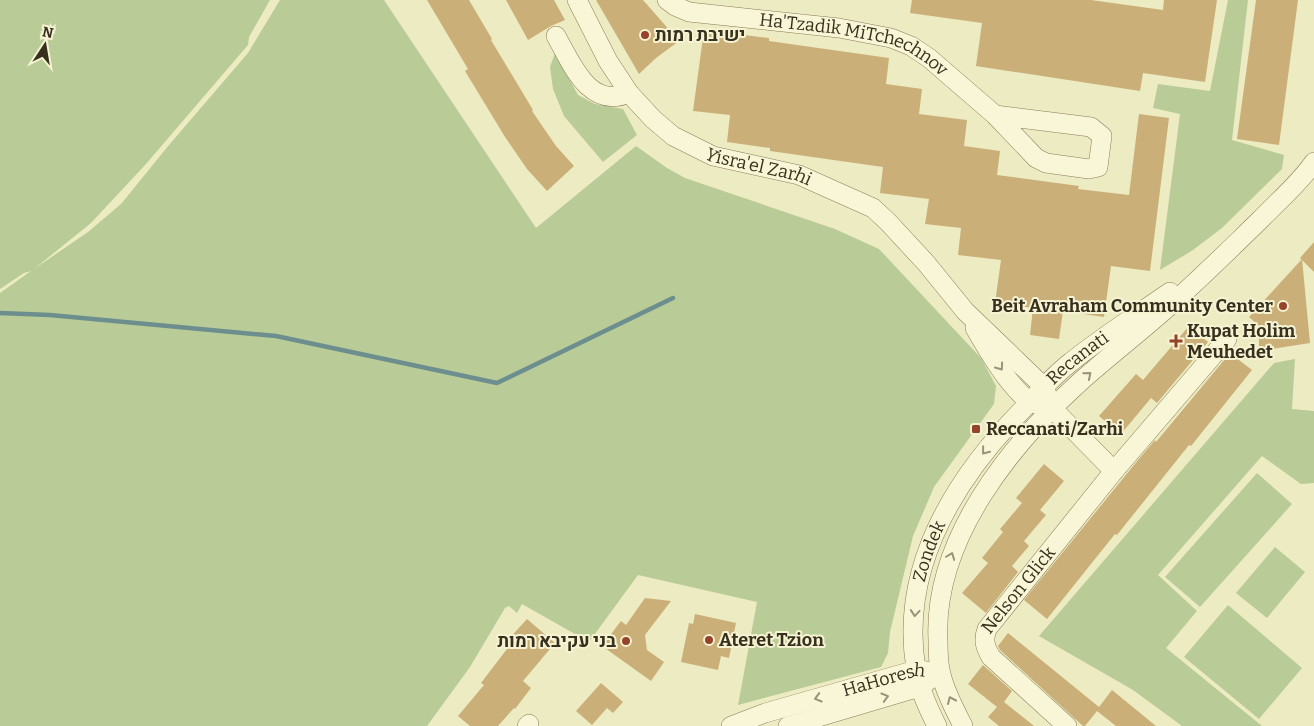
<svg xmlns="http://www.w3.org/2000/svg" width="1314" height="726" viewBox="0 0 1314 726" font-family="Bitter,Heebo,serif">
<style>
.green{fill:#b9cb97}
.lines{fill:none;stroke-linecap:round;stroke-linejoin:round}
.stream{stroke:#6c8e8e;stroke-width:4.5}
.building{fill:#cbaf79}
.minor-casing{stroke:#877d5a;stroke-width:20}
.minor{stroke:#f8f6d6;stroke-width:19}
.oneway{stroke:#98937a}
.poi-dot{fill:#95432a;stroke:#f5f3d2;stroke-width:2}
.labels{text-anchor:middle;stroke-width:4;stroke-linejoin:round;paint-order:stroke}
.poi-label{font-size:18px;font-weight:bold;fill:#37301e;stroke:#f5f3d2;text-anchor:start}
.street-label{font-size:18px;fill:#37301e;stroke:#f5f3d2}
</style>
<rect width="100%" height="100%" fill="#edebc2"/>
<path class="green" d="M0,0H270L249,37L248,45L146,164L91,223L34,269L88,232L121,204L169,145L248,53L280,0H384L536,228L636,146L667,168L685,178L835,229L879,249L981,358L996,386L994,404L934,487L913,536L890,632L888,653L881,667L738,705L757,602L638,575L589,642L522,604L517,613L509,606L505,608L470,667L427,726H0V293L31,271L24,273L0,289Z
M1228,0H1248L1232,140L1284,155L1282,169L1222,228L1193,250L1160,270L1180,114L1153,108L1158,84L1210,91Z
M555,53L578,95L595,104L623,109L637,135L603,162L564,116L553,89L550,67Z
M1295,359L1292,409L1314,411V483L1301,484L1262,456L1158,575L1197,611L1166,648L1262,726H1182L1133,690L1039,636L1274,363Z
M1257,473L1292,504L1200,607L1165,577Z
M1275,547L1305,572L1267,618L1236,593Z
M1228,605L1302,668L1259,719L1184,657Z"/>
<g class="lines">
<path class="stream" d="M0,313L50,315L276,336L497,383L673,298"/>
</g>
<path class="building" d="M427,0H469L492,39L491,40L533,110L532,111L556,146L574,166L547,191L527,169L505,137L465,71L468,69Z
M506,0H554L565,20L551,26L528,40Z
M596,0H643L679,41L656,58L639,74Z
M912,0H1091L1163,10L1164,0H1217L1205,82L1143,73L1140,91L976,66L982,23L910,13Z
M1256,0H1298L1279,145L1237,139Z
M704,30L769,38V41L889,58L886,84L922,89L919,114L967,120L964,146L1000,151L997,175L1079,186L1078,189L1129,195L1139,114L1169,118L1150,271L1111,266L1104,317L1063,311L1059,339L1030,335L1033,308L995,303L1001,260L958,255L961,228L925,224L929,199L880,193L883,167L770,151V148L727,142L730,115L693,111Z
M1314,242V272L1300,258Z
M1302,259L1310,343L1259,351V326L1249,317Z
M1189,326L1208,342L1157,403L1151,398L1121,434L1099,416L1136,374L1143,380Z
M1230,353L1252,370L1191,446L1189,445L1117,535L1115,534L1047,619L1024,600L1138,460L1155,440L1156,442Z
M1044,464L1064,481L1040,510L1046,515L1024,541L1029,546L1012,566L1018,572L986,613L962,593L988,563L982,558L1003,532L1000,529L1022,503L1016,498Z
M645,598L671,601L645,635L647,650L664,662L651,681L602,646L621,621L626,625Z
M695,614L736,623L729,658L721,656L718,670L681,662L689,623L693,624Z
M527,619L555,643L523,681L531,688L515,709L514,708L498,726H470L458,716L484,685L481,683L510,645L506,642Z
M1008,633L1099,707L1112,690L1156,726H1116L1097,711L1085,726H1083L1000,650L998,646Z
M983,665L1012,691L1004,702L1034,726H999L988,717L997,707L968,684Z
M601,683L623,702L613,713L607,708L592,725L576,711Z"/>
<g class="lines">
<defs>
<g id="minor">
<path id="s1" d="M577,0L608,61L629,93L653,119L673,136L713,156L799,175L873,208L888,222L926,263L965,311L1044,387L1053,409L1114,471"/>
<path id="s2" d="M667,0L675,6L689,12L839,28L891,38L911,46L929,58L995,115L1036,158L1046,163L1089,169L1098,167L1102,136L1091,127L995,115"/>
<path d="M556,36C572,64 589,110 629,93"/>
<path d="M975,328C987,349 1009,387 1029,401C1032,403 1036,404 1040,405"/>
<path d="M527,726L529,724"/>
<path id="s3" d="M731,726L765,713L916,670L927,671"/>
<path d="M788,726L920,687L929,680"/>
<path id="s4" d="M937,726C928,708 919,689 916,669C899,567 956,477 1025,407C1040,391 1054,375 1071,362C1102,337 1137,315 1170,292"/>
<path d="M963,726C955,710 945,692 941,674C938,664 938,651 938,640C933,540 1010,445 1081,381C1109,356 1139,333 1167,308C1199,280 1229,250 1260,220C1278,201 1299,184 1314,162"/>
<path id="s5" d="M1067,726L991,657C985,647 983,640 987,629L1114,471L1227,339"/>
</g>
</defs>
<use href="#minor" class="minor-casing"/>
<use href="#minor" class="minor"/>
</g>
<defs><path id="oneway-chevron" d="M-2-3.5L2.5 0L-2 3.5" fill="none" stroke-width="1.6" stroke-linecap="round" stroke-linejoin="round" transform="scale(1.25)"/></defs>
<g class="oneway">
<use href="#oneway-chevron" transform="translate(1000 367) rotate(54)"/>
<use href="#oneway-chevron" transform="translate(1088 375) rotate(-40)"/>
<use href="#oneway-chevron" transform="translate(985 451) rotate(129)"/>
<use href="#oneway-chevron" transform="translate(951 556) rotate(-69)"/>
<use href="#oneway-chevron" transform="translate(915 613) rotate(95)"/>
<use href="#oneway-chevron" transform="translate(885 697) rotate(-16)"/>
<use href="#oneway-chevron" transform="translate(818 698) rotate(164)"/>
<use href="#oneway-chevron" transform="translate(951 700) rotate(-114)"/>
</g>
<g class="poi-dot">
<circle cx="645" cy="35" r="5"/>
<circle cx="1283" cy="306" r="5"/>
<path d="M1173.5 333.5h5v5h5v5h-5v5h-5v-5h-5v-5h5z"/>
<rect x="971" y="424" width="10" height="10" rx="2.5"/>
<circle cx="709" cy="640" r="5"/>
<circle cx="626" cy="641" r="5"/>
</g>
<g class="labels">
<g class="poi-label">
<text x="655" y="41">ישיבת רמות</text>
<text x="1273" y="312" text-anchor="end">Beit Avraham Community Center</text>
<text x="1187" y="337">Kupat Holim<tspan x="1187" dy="21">Meuhedet</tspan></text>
<text x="986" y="435">Reccanati/Zarhi</text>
<text x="719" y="646">Ateret Tzion</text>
<text x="616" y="647" text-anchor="end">בני עקיבא רמות</text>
</g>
<g class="street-label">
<text dy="6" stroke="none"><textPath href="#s2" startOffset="195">Ha'Tzadik MiTchechnov</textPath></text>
<text dy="6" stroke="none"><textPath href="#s1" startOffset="260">Yisra'el Zarhi</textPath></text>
<text dy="6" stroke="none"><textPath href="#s4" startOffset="428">Recanati</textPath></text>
<text dy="6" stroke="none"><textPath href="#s4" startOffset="181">Zondek</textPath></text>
<text dy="6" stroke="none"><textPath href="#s5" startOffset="182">Nelson Glick</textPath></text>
<text dy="6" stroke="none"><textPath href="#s3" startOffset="160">HaHoresh</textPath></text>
</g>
</g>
<g transform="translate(45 45) rotate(12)" stroke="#f5f3d2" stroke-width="4" paint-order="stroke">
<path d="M0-4L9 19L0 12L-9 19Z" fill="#37301e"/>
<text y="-8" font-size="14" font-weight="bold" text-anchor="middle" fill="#37301e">N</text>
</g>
</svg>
